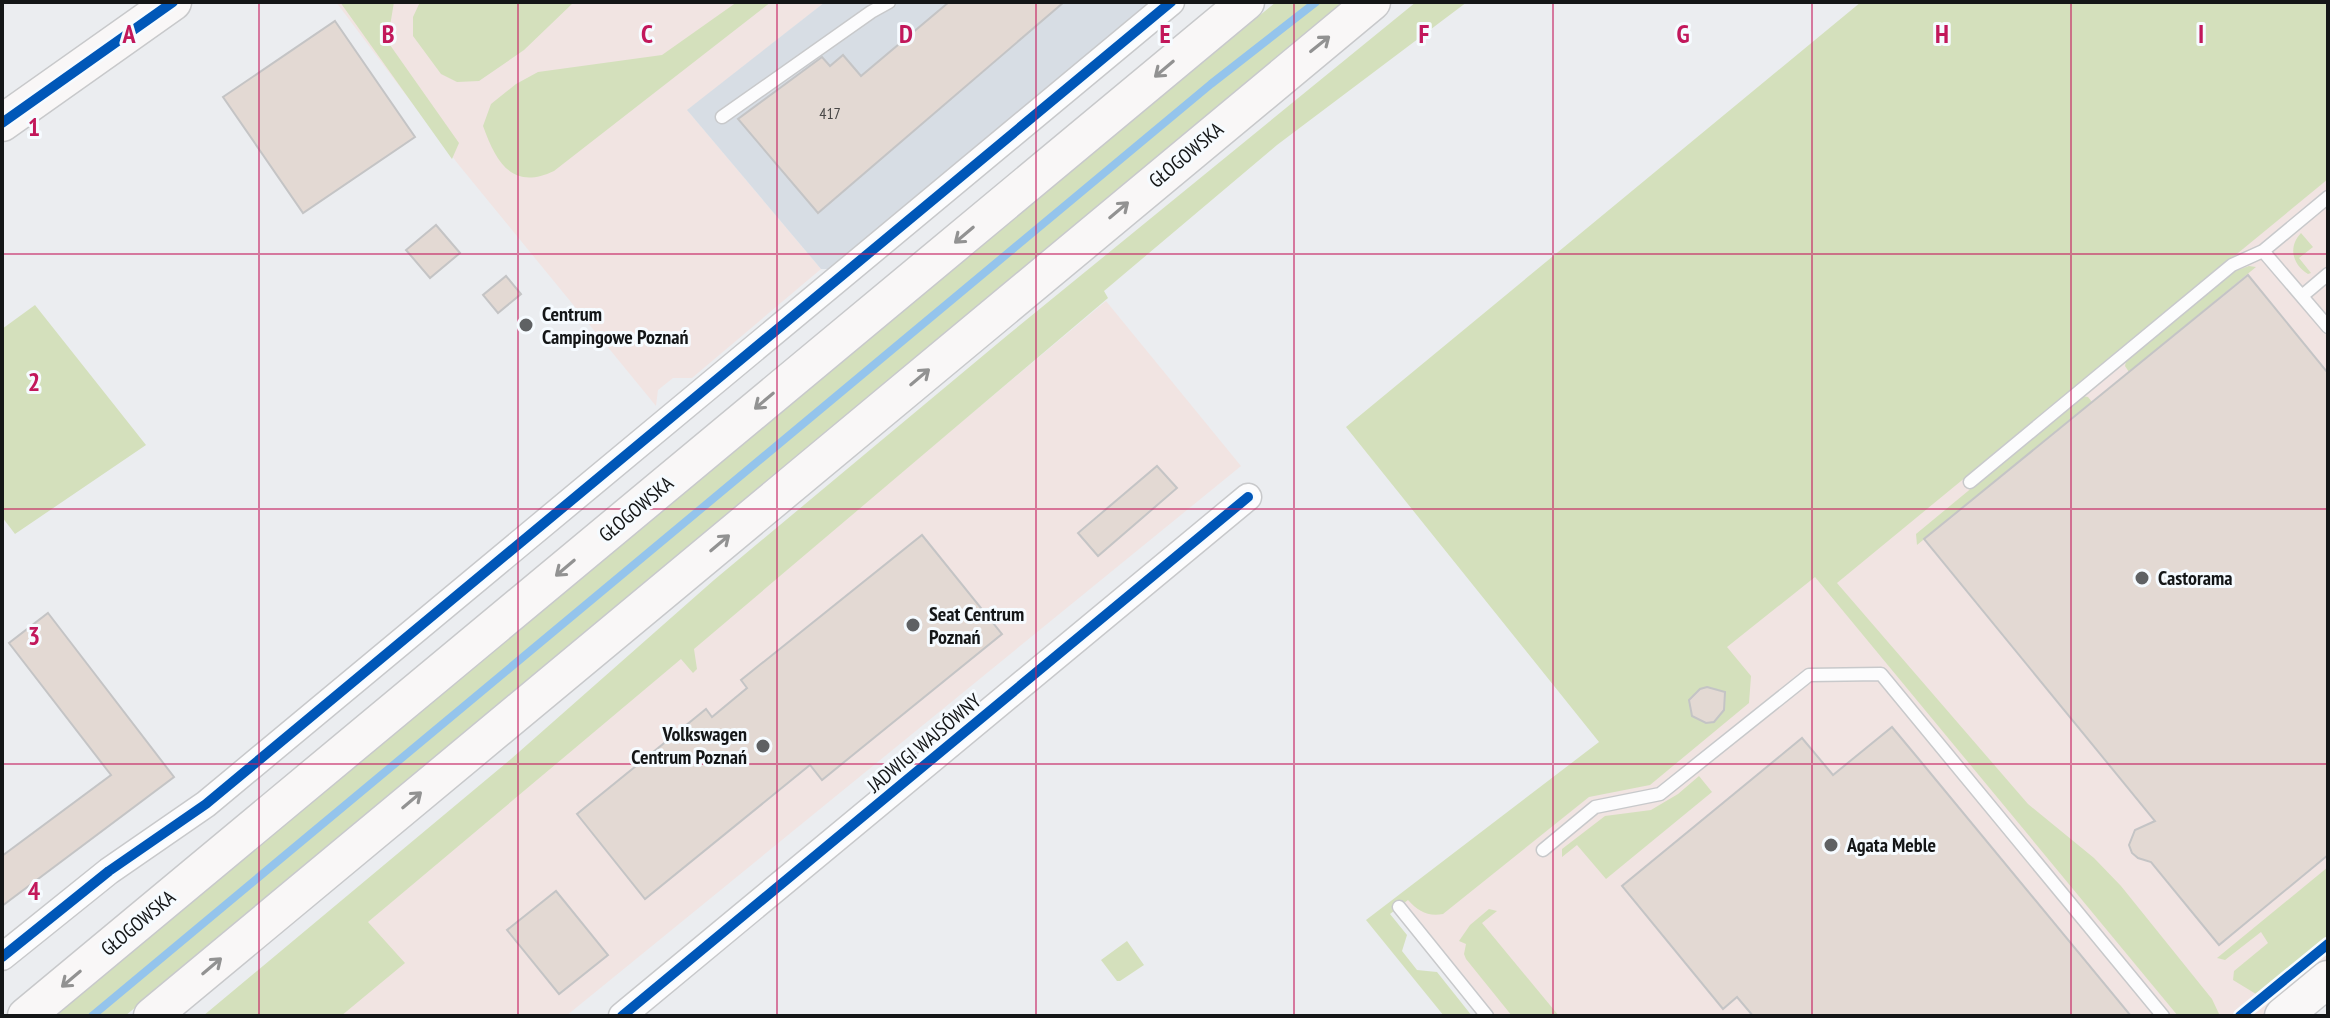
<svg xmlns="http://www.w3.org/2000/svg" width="2330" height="1018" viewBox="0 0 2330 1018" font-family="'PT Sans Narrow',sans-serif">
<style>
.commercial{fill:#f1e4e2}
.built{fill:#d7dde4}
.green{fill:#d4e0bc}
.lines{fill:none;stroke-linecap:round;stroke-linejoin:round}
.stream{stroke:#94c4ec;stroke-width:8}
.building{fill:#e3d9d3;stroke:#c4c4c5;stroke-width:2}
.lane-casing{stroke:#c8c9cb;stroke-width:15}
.street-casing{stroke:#c8c9cb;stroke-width:29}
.secondary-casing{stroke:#c8c9cb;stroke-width:39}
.lane{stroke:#fcfcfd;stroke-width:12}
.street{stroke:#fcfcfd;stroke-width:26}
.secondary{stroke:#f9f7f7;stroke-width:36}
.cycleway-casing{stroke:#f6fbff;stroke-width:15}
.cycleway{stroke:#0057b8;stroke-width:10}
.oneway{stroke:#929292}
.grid{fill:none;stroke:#c2185b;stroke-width:2;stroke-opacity:0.55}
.poi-dot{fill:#5f6163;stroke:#f6fbff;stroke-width:3}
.labels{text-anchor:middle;stroke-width:6;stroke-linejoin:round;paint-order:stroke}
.number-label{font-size:16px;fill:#484746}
.street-label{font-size:20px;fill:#141617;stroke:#f6fbff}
.poi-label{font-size:20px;font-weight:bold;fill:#141617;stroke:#f6fbff;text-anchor:start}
.grid-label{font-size:26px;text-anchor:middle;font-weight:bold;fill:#c2185b;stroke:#f6fbff;stroke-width:6;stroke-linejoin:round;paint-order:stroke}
</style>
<rect width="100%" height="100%" fill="#ebedf0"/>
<path class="commercial" d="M336,2H825L688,111L821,269L692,378H673L658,390L656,406L458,164Z
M2328,146V979L2283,1016H1487L1399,907Z
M1106,301L1241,466L566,1016H311L286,987Z"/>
<path class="built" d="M825,2H1153L834,269H821L687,110Z"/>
<path class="green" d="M340,2H394L390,26V45L459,143L452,159Z
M420,2H574L524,50L479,81L457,82L441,74L413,36V17Z
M737,2H771L554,171C512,191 496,162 483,126L491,104L516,84L538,72L662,55Z
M1276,2H1344L125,1016H53Z
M1416,2H1467L1277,145L1104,291L1108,298L694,649L697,669L693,673L681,659L368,922L405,963L341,1016H203L511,759L714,580L1009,334Z
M1861,2H2328V179L1837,583L2028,804L2094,858L2121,886L2212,999L2220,1016H2178L1815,577L1727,647L1751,676L1749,703L1650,785L1589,797L1443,914C1428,917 1418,911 1408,900L1390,914L1407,935L1402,951L1417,970L1437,972L1472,1016H1444L1366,920L1599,742L1346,427Z
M2301,233L2313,247L2299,258L2311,273L2308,274C2292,264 2288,247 2301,233Z
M2249,266L2256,267L2129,372L2125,366L2126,361L2235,271Z
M35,305L146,445L15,534L2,517V329Z
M2083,396L2088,397L2092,402L1917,545L1916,534Z
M1699,776L1712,792L1606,879L1577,845L1562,857V849L1605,816L1651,810L1678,794Z
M2328,867V935L2256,994L2233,980L2234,971L2268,943L2261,932L2225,960L2217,958Z
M1489,909L1497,911L1482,923L1559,1016H1512L1466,959L1464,954L1466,944L1459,941L1470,925Z
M1127,941L1144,965L1120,981H1117L1101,960Z"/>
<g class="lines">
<path class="stream" d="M92,1016L1211,84L1316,2"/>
</g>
<path class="building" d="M949,2H1064L818,213L738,119L822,57L830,66L843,55L861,76Z
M335,21L415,137L303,213L223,97Z
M436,225L460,253L430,278L406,250Z
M2248,275L2328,373V855L2219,945L2151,862L2138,858L2132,853L2129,845L2135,830L2155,821L1924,539Z
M506,276L521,294L498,313L483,295Z
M1157,466L1177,488L1098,556L1078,533Z
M922,535L1002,634L822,780L810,765L645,899L577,814L706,709L712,717L747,688L741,680Z
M48,613L174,777L2,906V856L111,775L9,643Z
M1707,687L1725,692L1724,710L1714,722L1706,723L1692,716L1689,700L1700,689Z
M1892,727L1922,763L2131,1016H1753L1737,997L1723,1009L1622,886L1802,738L1833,775Z
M556,891L608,955L559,994L507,930Z"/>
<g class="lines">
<defs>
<path id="lane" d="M722,117L871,12L889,2
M2263,251L2328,327
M2302,296L2328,274
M1970,482L2232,265L2263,251L2328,197
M1543,850L1595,807L1660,794L1809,675L1881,674L2163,1016
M1399,907L1487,1016"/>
<path id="street" d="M2,957L109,871L206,804L1171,2
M622,1016L1248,497"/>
<path id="secondary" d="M2,123L173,2
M26,1016L1246,2
M152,1016L1372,2
M2283,1016L2328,979"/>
</defs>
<use href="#lane" class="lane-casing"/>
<use href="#street" class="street-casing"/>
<use href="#secondary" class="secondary-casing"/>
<use href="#lane" class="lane"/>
<use href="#street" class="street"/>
<use href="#secondary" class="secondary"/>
<defs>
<path id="cycleway" d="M2,123L173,2
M2,957L109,871L206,804L1171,2
M622,1016L1248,497
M2240,1016L2328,944"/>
</defs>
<use href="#cycleway" class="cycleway-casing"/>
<use href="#cycleway" class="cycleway"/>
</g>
<defs><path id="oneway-shaft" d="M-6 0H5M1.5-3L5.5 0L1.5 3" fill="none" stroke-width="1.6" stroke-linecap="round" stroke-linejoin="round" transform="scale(2)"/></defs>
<g class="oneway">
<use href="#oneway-shaft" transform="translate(1320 44) rotate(-39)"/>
<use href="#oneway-shaft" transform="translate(1164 69) rotate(140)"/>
<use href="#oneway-shaft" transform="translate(1119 210) rotate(-40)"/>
<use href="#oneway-shaft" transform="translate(964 235) rotate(140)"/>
<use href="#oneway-shaft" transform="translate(920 377) rotate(-40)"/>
<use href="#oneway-shaft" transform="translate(764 401) rotate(140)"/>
<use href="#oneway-shaft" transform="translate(720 543) rotate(-40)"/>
<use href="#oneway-shaft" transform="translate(565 568) rotate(140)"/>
<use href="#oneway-shaft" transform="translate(412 800) rotate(-40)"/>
<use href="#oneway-shaft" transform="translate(212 966) rotate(-40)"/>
<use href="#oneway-shaft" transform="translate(71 979) rotate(140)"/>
</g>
<path class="grid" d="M259,2V1016M518,2V1016M777,2V1016M1036,2V1016M1294,2V1016M1553,2V1016M1812,2V1016M2071,2V1016M2,254H2328M2,509H2328M2,764H2328"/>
<g class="poi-dot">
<circle cx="526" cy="325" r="8"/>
<circle cx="2142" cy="578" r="8"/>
<circle cx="913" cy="625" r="8"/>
<circle cx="763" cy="746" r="8"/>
<circle cx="1831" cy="845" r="8"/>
</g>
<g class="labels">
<g class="number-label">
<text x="830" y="119">417</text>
</g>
<g class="street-label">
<text transform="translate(1186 155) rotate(-40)" y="7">GŁOGOWSKA</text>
<text transform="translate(636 509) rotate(-40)" y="7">GŁOGOWSKA</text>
<text transform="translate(924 743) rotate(-40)" y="7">JADWIGI WAJSÓWNY</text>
<text transform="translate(138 923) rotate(-40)" y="7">GŁOGOWSKA</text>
</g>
<g class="poi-label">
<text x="542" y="321">Centrum<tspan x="542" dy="23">Campingowe Poznań</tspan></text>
<text x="2158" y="585">Castorama</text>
<text x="929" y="621">Seat Centrum<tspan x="929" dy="23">Poznań</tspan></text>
<text x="747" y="741" text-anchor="end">Volkswagen<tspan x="747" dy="23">Centrum Poznań</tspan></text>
<text x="1847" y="852">Agata Meble</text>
</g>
</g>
<g class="grid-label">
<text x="129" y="43">A</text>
<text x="388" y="43">B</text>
<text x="647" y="43">C</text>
<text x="906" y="43">D</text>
<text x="1165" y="43">E</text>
<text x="1424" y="43">F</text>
<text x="1683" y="43">G</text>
<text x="1942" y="43">H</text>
<text x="2201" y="43">I</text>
<text x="34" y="136">1</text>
<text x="34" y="391">2</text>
<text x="34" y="645">3</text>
<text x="34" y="900">4</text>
</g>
<rect width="2330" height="1018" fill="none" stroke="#141617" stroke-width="8"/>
</svg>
